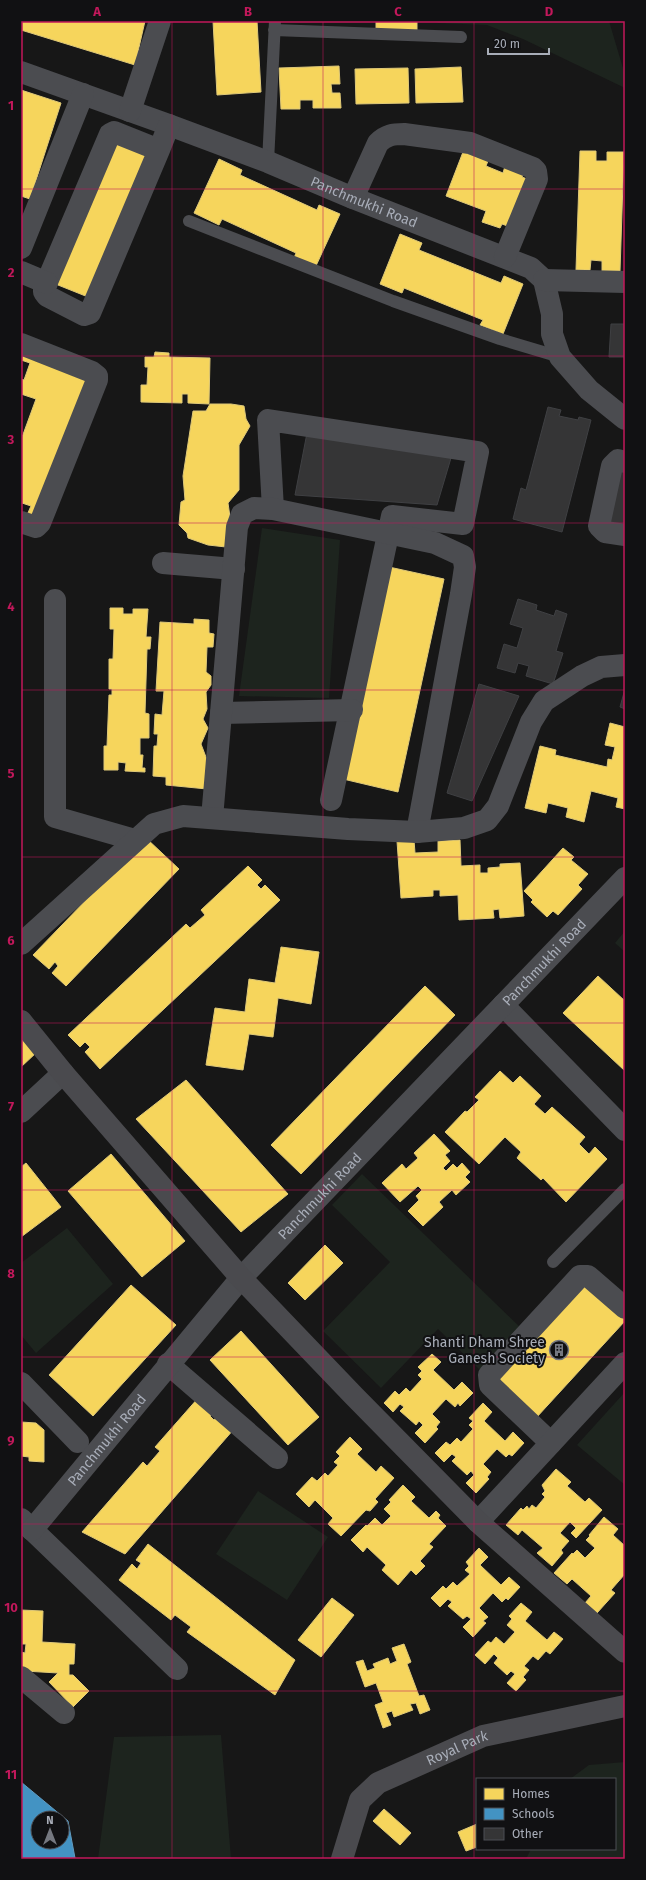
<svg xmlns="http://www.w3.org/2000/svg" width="646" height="1880" viewBox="0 0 646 1880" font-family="'Fira Sans',sans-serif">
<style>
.green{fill:#1d241e}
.homes{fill:#f6d55c;stroke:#dfc978}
.schools{fill:#4393c3;stroke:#619bc0;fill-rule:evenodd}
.building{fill:#353536;stroke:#3f4043}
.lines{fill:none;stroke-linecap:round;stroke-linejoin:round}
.lane{stroke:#4b4c50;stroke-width:12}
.street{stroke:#4b4c50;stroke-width:22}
.secondary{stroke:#4a4a4e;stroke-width:22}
.grid{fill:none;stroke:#c2185b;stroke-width:1;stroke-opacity:0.55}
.labels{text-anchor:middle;stroke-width:4;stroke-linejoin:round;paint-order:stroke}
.street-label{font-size:14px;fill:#a8adb8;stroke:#111113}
.poi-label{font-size:14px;fill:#a8adb8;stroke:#111113;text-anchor:end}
.neatline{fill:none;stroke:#c2185b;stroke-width:1.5}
.grid-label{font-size:13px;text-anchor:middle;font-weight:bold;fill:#c2185b}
</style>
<rect width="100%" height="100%" fill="#171717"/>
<path class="green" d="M437,21H609L625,75V88L523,39L487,25L438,23Z
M262,528L340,540L329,698L239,696Z
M625,931V952L615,943Z
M362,1174L523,1330L482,1372L438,1329L381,1388L323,1331L390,1262L332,1205Z
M67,1228L113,1284L36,1353L21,1335V1263Z
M625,1392V1485L577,1445Z
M258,1491L328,1537L287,1600L216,1554Z
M221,1735L231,1859H98L114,1737Z
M625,1762V1859H526L531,1849H615V1779H570L589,1765Z"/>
<path class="homes" d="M21,21H145L135,65L21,30Z
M213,21H257L261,92L217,95Z
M376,21H417V31L376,29Z
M339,66L340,84H331L332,93H340L341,108H313V100H300V109H281L279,68Z
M461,67L463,102L416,103L415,69Z
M408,68L409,103L356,104L355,69Z
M21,90L61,103L30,199L21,196Z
M113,137L153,153L93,299L53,283Z
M580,151H596V161H607V152H624L620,271H602V261L591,260L590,270H576Z
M463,152L488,161L486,166L503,173L505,166L524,173L522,177L532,181L513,228L502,224L500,228L482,222L486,211L446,196Z
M219,159L242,170L240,175L317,210L319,205L340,214L315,268L294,258L296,253L222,219L219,225L194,213Z
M400,234L422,243L419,250L501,283L504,276L523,284L503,334L480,325L483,320L404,288L402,293L380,284Z
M155,352L169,353V357L210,358L209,404L188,403V394H182V403L141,402V385H147L148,367H145V357H154Z
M24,354L89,378L36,518L27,515L31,506L22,503L21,506V440L36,399L21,394V379L24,380L30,363L21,360Z
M210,404H231L244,406L246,419L250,426L239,445V490L228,503L233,538L226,547L208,545L188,538L187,533L179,525L181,502L185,500L183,476L193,411H206Z
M389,567L444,579L398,792L343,779Z
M110,608H123V614H133V609H148L146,637H151L150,649H147L145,713L149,714V738H140V755H143L142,768H145V772L125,771L126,763L118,762V770H104V746H107L109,695H112V689H109V659H113L114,629H110Z
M194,619L209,620V633L214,634L213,647H207L206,672L211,676V685L206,692L207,709L203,719L208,728L201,744L209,765L207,789L166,785V777L153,776L154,746H157L158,734H154L155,714L162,715L164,691H156L160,622L194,624Z
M610,723L625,727V809L616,807L618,798L591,791L584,822L566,817L568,808L548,803L546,813L525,808L540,746L556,750L555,755L607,767L608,759L612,760L615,747L605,745Z
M146,838L179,869L66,986L52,973L58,966L55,962L49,969L33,955Z
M414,840L415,853L438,852V841L460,840L461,866L480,865V873H488V868L500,867V864L520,863L524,916L500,918L499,909L493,910L494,918L459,920L458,895L440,896V890H433V896L401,898L397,841Z
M563,848L574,857L571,860L588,874L578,885L582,889L558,915L553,911L547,917L531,902L533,900L524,891Z
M248,866L262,880L257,885L261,889L265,885L280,900L100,1069L85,1052L90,1047L85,1042L80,1047L68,1035L186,924L190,928L205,915L201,910Z
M281,947L319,952L311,1004L278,998L273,1037L249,1034L243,1070L206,1065L215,1008L245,1012L249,979L275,983Z
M598,976L625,1001V1071L563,1013Z
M425,986L455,1015L301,1174L271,1145Z
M23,1038L37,1052L21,1067V1039Z
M500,1071L513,1083L520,1076L541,1096L534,1104L545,1114L552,1107L585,1137L579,1144L589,1154L595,1147L607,1159L566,1202L543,1178L541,1180L517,1158L521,1152L505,1137L479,1164L445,1132L465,1111L467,1112L479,1100L475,1097Z
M186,1080L288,1194L241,1232L136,1119Z
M434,1134L450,1151L445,1155L450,1161L443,1168L446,1171L453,1164L457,1168L462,1163L470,1172L465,1177L470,1182L456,1195L452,1190L439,1202L443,1207L423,1226L408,1211L419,1200L416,1196L422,1190L418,1186L400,1202L382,1183L402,1164L406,1169L418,1158L414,1153Z
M111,1154L185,1241L142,1277L68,1191Z
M26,1163L61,1207L21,1237V1167Z
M325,1245L343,1263L305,1300L288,1283Z
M584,1280L625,1317V1321L536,1418L493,1379Z
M131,1285L176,1325L93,1416L49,1375Z
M241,1331L319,1417L288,1445L210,1360Z
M432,1354L441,1362L433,1370L454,1390L462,1382L473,1393L460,1406L458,1403L455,1407L446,1399L432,1414L440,1422L436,1427L438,1429L425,1443L415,1433L423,1425L419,1421L416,1425L400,1411L404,1407L400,1404L393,1412L384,1403L395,1391L399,1395L406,1388L410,1392L422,1379L418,1375L422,1371L418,1367Z
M199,1397L214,1411L210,1416L214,1420L218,1415L234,1429L125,1554L82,1532L143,1462L147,1466L160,1451L155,1447Z
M483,1403L492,1412L484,1421L505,1441L513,1432L524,1443L512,1456L509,1454L506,1457L497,1449L483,1464L491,1472L487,1477L489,1479L476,1493L466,1483L474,1475L471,1471L467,1475L452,1461L456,1457L452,1454L444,1462L435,1453L446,1442L450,1445L457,1438L461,1442L473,1429L469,1425L473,1421L469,1418Z
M21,1422L36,1423L44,1430V1462L29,1461V1457L21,1456Z
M350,1437L362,1449L357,1454L376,1472L381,1466L394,1478L375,1499L378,1502L370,1511L366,1510L341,1536L328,1524L333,1518L315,1500L309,1507L296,1494L312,1477L317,1481L325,1473L328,1476L338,1465L334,1462L340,1456L336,1452Z
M556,1469L571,1482L567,1486L585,1502L589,1498L602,1510L576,1538L571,1533L576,1528L570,1522L560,1533L569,1541L561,1550L563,1553L552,1566L537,1553L543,1548L522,1530L518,1535L506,1525L521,1508L523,1510L527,1506L529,1509L532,1505L536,1508L545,1497L542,1494L545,1491L542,1485Z
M403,1485L415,1497L411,1501L429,1518L436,1511L440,1515L438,1518L446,1526L429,1544L433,1547L420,1561L425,1566L416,1575L411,1570L398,1585L382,1570L386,1565L367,1547L363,1552L351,1540L366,1525L367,1526L375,1518L382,1525L391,1516L384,1509L391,1502L389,1500Z
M604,1517L618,1529L613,1535L625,1546V1574L611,1590L615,1593L597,1613L585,1603L591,1596L572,1579L567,1584L554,1573L572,1553L573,1554L577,1550L585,1558L595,1548L586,1540L590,1536L589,1535Z
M148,1544L295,1660L275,1695L187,1632L191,1627L175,1615L171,1620L119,1580L132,1564L137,1569L141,1563L136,1560Z
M479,1548L488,1557L480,1565L501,1585L509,1577L520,1587L508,1600L506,1598L502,1602L493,1593L479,1608L488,1617L483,1621L486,1623L473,1637L463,1627L471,1619L467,1616L463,1619L448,1606L452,1602L448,1599L440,1607L431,1598L443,1586L446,1589L453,1582L457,1586L470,1574L465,1570L469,1566L466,1562Z
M332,1598L354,1615L321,1657L298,1640Z
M521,1603L532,1612L525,1621L547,1640L554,1632L563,1639L550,1654L546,1651L538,1660L533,1656L524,1666L529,1670L523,1677L526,1680L516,1691L507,1683L515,1674L511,1671L507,1675L494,1663L498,1658L494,1654L485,1664L475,1655L488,1641L491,1643L496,1637L504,1644L515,1632L507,1625L512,1619L509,1616Z
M21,1610L43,1611L42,1642L75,1644L74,1664H69V1675H73L89,1691L73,1707L49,1682L58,1673L24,1671L21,1668V1652L25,1653L26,1644H21Z
M404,1644L411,1662L407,1664L419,1696L424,1695L430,1710L420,1714L416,1703L410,1704L413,1710L394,1717L392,1711L386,1713L391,1725L383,1728L375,1705L383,1702L376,1683L365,1687L356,1662L363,1660L367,1671L375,1668L373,1664L388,1658L390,1664L397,1661L392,1648Z
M384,1809L411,1833L400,1845L373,1821Z
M477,1824V1847L466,1851L458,1832Z"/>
<path class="schools" d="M21,1782L68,1821L75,1858L21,1859ZM38,1818H62V1842H38Z"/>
<path class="building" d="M611,324H625V357H609Z
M548,407L561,410L559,416L578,420L579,417L591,420L562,532L513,519L521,488L526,490Z
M307,433L451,458L437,505L295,495Z
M616,469L625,471V528L606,525Z
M518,599L537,605L536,610L554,616L556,610L567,614L556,651L563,653L553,684L526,676L529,666L518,663L515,673L497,668L504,644L517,648L523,628L510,624Z
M479,684L519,696L472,801L447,793Z
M625,689V709L620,707Z"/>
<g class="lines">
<path class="lane" d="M274,30L461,37
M268,162L275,21
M189,221L393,301L500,339L560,357
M553,1262L625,1189"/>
<g class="street">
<path id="s1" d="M21,72L169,125L268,162L353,198L531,268L544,280L552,314V334L560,357L589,390L625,419"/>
<path d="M130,111L160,21"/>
<path d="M159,150L114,132L110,134L44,289V292L47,296L84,315L90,313L159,150L169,125"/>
<path d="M353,198L378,143C386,135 393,134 404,134L470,143L533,168L536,171L537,179L505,257"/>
<path d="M21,248L83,94"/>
<path d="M21,272L47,283"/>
<path d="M544,280L625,282"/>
<path d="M21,344L92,372L97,376V380L40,523L36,527L21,522"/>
<path d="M625,462L618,460L612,466L599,526L605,532L625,535"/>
<path d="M273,509L268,420L478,452L463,524L392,516L331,800"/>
<path d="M163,563L234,569"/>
<path d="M55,600V817L135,840"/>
<path d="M221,713L352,710"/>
<path d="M212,818L237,527L242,514L254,508L273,509L435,543L463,556L465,567L461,594L417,832"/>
<path d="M21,944L154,824L183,816L348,829L417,832L464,828L487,820L498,806L531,722L544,701L582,676L601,667L625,665"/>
<path d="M503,1005L625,1130"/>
<path d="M21,1112L63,1073"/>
<path d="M168,1364L277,1458"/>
<path d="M21,1383L78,1442"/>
<path d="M551,1443L490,1385L489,1375L580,1276H588L625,1308"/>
<path d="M21,1519L177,1669"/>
<path d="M478,1522L625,1363"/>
<path id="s2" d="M32,1530L241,1278L625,878"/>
<path d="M21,1677L64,1713"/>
</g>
<g class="secondary">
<path d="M21,1021L63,1073L241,1278L354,1396L478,1522L625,1652"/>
<path id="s3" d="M342,1859L360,1800L378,1783L483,1736L625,1706"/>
</g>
</g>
<path class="grid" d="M172,21V1859M323,21V1859M474,21V1859M21,189H625M21,356H625M21,523H625M21,690H625M21,857H625M21,1023H625M21,1190H625M21,1357H625M21,1524H625M21,1691H625"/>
<defs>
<symbol id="building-ring" viewBox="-11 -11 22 22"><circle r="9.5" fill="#111113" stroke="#757880" stroke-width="1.5"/><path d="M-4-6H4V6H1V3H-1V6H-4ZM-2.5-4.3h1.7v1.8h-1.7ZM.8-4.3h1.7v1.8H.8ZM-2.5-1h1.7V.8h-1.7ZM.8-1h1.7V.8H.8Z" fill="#757880"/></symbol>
</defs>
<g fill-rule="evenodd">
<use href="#building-ring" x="548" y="1339" width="22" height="22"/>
</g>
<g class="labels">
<g class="street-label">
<text dy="5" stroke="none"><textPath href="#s1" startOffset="367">Panchmukhi Road</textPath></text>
<text dy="5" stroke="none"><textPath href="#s2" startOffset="765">Panchmukhi Road</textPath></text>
<text dy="5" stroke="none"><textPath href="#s2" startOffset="441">Panchmukhi Road</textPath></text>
<text dy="5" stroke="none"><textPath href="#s2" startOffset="117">Panchmukhi Road</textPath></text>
<text dy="5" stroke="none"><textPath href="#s3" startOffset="173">Royal Park</textPath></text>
</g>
<g class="poi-label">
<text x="545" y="1347">Shanti Dham Shree<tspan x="545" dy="16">Ganesh Society</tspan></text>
</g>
</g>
<rect width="646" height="1880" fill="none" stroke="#111113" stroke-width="44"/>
<rect x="476" y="1778" width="140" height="72" fill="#111113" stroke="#4d4f55"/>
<rect x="484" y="1788" width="20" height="12" fill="#f6d55c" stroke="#4d4f55"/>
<text x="512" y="1798" font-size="12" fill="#a8adb8">Homes</text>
<rect x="484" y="1808" width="20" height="12" fill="#4393c3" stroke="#4d4f55"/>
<text x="512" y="1818" font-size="12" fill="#a8adb8">Schools</text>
<rect x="484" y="1828" width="20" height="12" fill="#353536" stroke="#4d4f55"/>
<text x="512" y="1838" font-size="12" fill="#a8adb8">Other</text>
<g transform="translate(50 1830)"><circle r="19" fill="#111113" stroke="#4d4f55"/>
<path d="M0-3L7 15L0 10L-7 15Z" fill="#757880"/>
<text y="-6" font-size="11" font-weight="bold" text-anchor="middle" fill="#a8adb8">N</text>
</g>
<path d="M488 48v6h61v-6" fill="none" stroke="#a8adb8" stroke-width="2"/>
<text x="494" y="48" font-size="12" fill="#a8adb8" stroke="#111113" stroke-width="3" paint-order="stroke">20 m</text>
<rect x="22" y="22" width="602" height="1836" class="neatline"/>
<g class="grid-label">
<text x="97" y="16">A</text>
<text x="248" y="16">B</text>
<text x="398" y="16">C</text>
<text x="549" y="16">D</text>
<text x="11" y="110">1</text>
<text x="11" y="277">2</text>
<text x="11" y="444">3</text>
<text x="11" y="611">4</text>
<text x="11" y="778">5</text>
<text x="11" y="945">6</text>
<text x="11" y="1111">7</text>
<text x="11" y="1278">8</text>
<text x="11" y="1445">9</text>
<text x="11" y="1612">10</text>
<text x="11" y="1779">11</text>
</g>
</svg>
